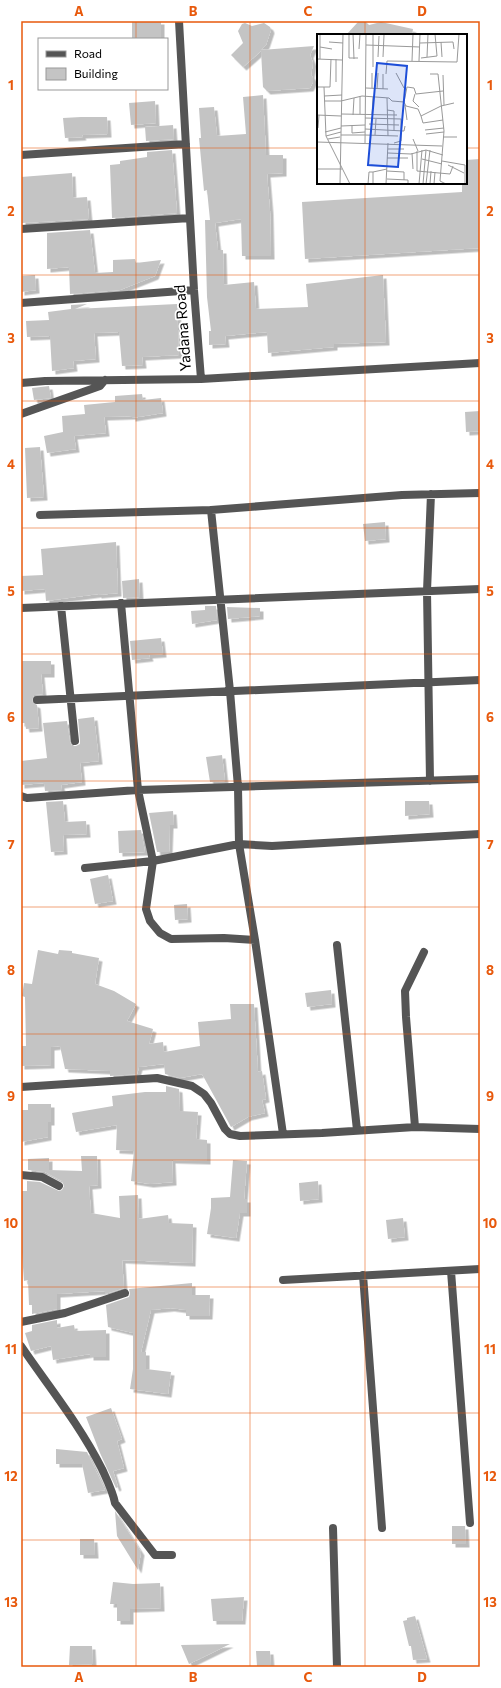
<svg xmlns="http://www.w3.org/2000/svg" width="501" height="1688" viewBox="0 0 501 1688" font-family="Commissioner,sans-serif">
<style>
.building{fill:#c4c4c4;filter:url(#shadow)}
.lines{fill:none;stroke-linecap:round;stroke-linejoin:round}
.minor{stroke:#555;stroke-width:8}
.grid{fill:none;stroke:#e8590c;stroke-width:1;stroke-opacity:0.55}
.labels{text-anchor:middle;stroke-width:3.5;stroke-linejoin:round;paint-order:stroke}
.street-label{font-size:15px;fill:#000;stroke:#fff}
.inset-road{fill:none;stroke:#999;stroke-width:1}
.view{fill:#1d4ed8;fill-opacity:0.15;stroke:#1d4ed8;stroke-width:2}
.inset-edge{fill:none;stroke:#000;stroke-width:2}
.neatline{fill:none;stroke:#e8590c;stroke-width:1.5}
.grid-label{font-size:13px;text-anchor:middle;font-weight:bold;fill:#e8590c}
</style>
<defs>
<filter id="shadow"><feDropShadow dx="3.5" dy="3.5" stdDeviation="0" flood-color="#0004"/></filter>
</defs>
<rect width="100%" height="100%" fill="#fff"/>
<path class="building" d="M132,21H161V39H132Z
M362,21L366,22L369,25L381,22L413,29L412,35H346L358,22Z
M245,23L252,26L264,23L270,27L271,30L266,45L261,50L314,46L310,55L313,63L311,75L313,78V82L310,88L267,91L263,87L261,51L243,67L231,55L243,43L238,31L242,24Z
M263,95L266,155H283V173L267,174L270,211L271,256H242L241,219L215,223L218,250H223L224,285L254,282L256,309L308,307L306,284L383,275L386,342L334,344V347L268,353L267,332L225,336L226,344L209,345V331H211L207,297L205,220H210L207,190L204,191L199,138H201L199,108L214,107L217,136L246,134L243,97Z
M155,101L156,123L131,125L129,103Z
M81,117H107L108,134L82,135L83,137L65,138L63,118Z
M173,125L174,139L146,141L145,127Z
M172,150L177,213L112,218L110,165L120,164V161L147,157V152Z
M480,159V248L305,259L302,202L462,192V183H466V160Z
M72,173L73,198L87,197L89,219L22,223L21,177Z
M90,230L95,273L113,272V260L135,259L136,263L161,260L155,276L120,290L70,294L69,267L47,269V233Z
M35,275L36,290L21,292V276Z
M87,304L75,309L177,304L179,355L142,357L143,365L122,366L119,332L94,333L96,359L73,361L74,368L52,371L50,336L27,337L26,321L49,320L48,312L71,309V305Z
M49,386L51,398L34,400L32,388Z
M142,394L143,400L161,398L163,413L132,418V416L104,417L106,433L74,436L76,449L47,453L44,436L63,432L62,416L85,414L84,405L115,402V396Z
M480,411V431L466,432L465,412Z
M40,447L44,497L27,498L25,448Z
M385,522L386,539L365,541L363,524Z
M116,542L118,593L98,595V594L46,601L45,589L21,591V576L43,575L41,549Z
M139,579L140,597L123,598L122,581Z
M205,606H216L217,620L192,624L191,611L205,610Z
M227,607L260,608V616L228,619Z
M161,638L163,654L149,655L150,658L132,660L130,641Z
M21,661H51V674H41L43,694L34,695L32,700L33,703L37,705L39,728L26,729L25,723H21Z
M94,717L99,761L80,763L82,782L61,785L62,790L45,791L44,783L21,785V761L47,758L43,723L67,721L70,742L72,746H76L80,744V741L78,719Z
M222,755L225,781L210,782L206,757Z
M63,801L65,822L86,821L87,834L63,835L64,851L51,852L46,802Z
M405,801H429L430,814L405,816Z
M173,811L174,825H170L169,852H157L149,813Z
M141,830L145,852L119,853L118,831Z
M108,875L113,901L95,904L90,879Z
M187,904L188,919L175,920L174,905Z
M38,950L58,954L59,950L72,951V953L99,958L95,984L114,991L136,1004L127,1021L153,1029L149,1044L163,1042L164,1052L200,1046L198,1022L231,1019L230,1004H254L258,1072L262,1071L266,1099L262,1100L265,1113L248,1117L231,1127L202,1074L180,1078L165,1074L164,1064L139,1067L137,1074L110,1076V1071L65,1069L60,1046L51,1047V1065L21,1066V1046H26L25,997L22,996L24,983L32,984Z
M331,990L332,1004L307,1007L305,993Z
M166,1086L179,1089L180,1111L198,1112L196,1139L207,1140V1161L172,1160L173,1182L150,1184L131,1181L134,1151L116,1150L117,1125L76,1132L72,1113L113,1106L112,1096L145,1092H166Z
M28,1104H51V1122H48V1137L21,1142V1110H28Z
M81,1156H97L98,1185L89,1186L91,1213L120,1218L119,1196L138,1195L139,1219L168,1215L169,1223L193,1224L192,1263L122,1260L124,1288L105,1294V1291L57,1294V1309L32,1314V1305H29L28,1280L24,1281L21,1238V1218H22L21,1191H27V1181L40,1182L59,1191L62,1190L64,1186L62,1181L45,1172L28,1170V1159L49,1158V1170L82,1171Z
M233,1160L247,1161L244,1199H247V1213H240L236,1238L207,1234L211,1208V1198L230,1197Z
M318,1181L319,1199L300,1201L299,1183Z
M403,1218L405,1237L388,1239L386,1220Z
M192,1283V1295H210L209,1316H186V1310L171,1308L151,1310L141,1352H146V1369L171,1372L168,1394L130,1389L133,1369V1333L108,1327L106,1305L129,1297L130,1294L129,1289Z
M57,1320V1328L74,1325L75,1331L106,1330V1357H90V1354L53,1360L51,1346L31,1351L25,1333L32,1331V1325Z
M111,1408L122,1439L117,1441L124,1468L113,1471L118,1487L116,1488L100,1453L86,1417Z
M56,1449L87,1452L105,1490L88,1493L82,1464H56Z
M115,1511L141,1552L138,1570L117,1536Z
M452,1526H465L466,1544H452Z
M80,1539H94L95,1555H80Z
M113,1582L133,1584L160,1583L161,1608L130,1609V1621H117V1604H110Z
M244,1597L242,1621H213L211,1599Z
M415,1616L427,1659L413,1660L411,1646H409L403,1621L407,1620V1618Z
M230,1644L189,1664L181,1645Z
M70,1646H92L93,1664L69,1665Z
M256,1651H270L271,1665L257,1666Z"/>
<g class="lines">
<path class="minor" d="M179,21L194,290L201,379
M21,155L186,144
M21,229L190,218
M21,303L194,290
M21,383L45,381L201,379L480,363
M21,414L100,386L105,380
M211,510L230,691L238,787L239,844L255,940L283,1134
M40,515L211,510L402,495L480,493
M121,603L138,790L153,861L146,909L150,921L160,933L171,939L224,938L255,940
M61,606L75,741
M21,608L480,589
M37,700L480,680
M430,781L427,591L431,494
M21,796L27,798L138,790L480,779
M85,868L153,861L239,844L272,846L480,834
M337,945L357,1130
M21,1087L157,1078L192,1086L204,1094L211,1103L225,1129L230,1134L240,1136L322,1133L415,1127L480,1129
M415,1127L406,1017L405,991L424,952
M21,1175L42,1177L59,1186
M451,1271L470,1523
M363,1275L382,1528
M283,1280L480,1269
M21,1322L65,1313L125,1293
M21,1346C49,1387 80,1425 102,1469C107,1480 113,1492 115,1503L155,1555H172
M333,1528L337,1667"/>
</g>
<path class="grid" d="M136,21V39M250,21V1667M365,21V35M136,89V1667M21,148H318M466,148H480M365,183V1667M21,275H480M21,401H480M21,528H480M21,654H480M21,781H480M21,907H480M21,1034H480M21,1160H480M21,1287H480M21,1413H480M21,1540H480"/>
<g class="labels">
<g class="street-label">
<text transform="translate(183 328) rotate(-94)" y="5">Yadana Road</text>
</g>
</g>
<g transform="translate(317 34)">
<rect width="150" height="150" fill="#fff"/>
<path class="inset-road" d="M32,0V24H41M36,0L37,25M12,8L26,9M124,8L125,23M103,9L136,8L137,15M49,11L103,13M3,13L15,15M42,15L43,0M61,23L62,2M66,23L67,1M110,23L111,0M104,24L120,22L118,0M0,25L25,26M3,25V0M95,27L96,0M102,27L103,0M56,33V0M79,39L87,54M69,40L70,27L140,28L142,0M113,40H121L127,97L123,147L129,150M126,41L127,71M19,48V25M0,53H13L14,25M7,53L9,102L33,150M49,54L71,55M55,54V39M60,55L61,39M66,55V40M98,60L96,67L102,73M7,62L25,61M43,62V80M70,64L71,102M7,67H24L45,62L72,64L75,67L87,68L89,72L101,75L104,82L124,72L137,69M87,68L90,53L97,54L99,60L126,57M88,71L90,86M70,76L77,77V96M24,80L80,81M0,81L24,82M36,81L37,64M55,81L56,63M104,82L106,89L126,86M48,84L84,85V107L77,109M52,90L82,91M35,91V99L48,98M24,92L48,91M1,94L2,81M48,95L87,97L88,92M108,96L127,94M8,98L24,94M109,100L127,98M24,101H48M48,101L81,102M58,101L59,85M9,102L24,98M126,103H140M11,105L23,103M96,105L101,117M0,108L125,112M48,109L49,0M71,115H87M100,117V137L133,140L136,132M71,119L94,120L109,116L126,121M95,119L96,135M70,124H91M105,125L125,130M125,127L148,131V150M131,131L147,139M0,134V108M0,135H25M70,137L87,138V146M70,145L91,146V150M23,150L26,0M51,150L52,138H56M56,150V138L70,135M69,150L71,109M102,150L105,116M106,150L109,116M109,150L113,116M113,150L114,137M117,150L118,138"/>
<path class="view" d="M60,29L90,32L81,133L51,131Z"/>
<rect width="150" height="150" class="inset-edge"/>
</g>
<rect width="501" height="1688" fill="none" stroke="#ffffff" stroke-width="44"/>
<rect x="38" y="38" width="130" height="52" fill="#ffffff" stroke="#999999"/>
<rect x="46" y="51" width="20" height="6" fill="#555555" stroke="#999999"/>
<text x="74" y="58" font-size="12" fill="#000000">Road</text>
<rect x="46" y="68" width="20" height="12" fill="#c4c4c4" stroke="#999999"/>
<text x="74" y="78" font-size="12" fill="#000000">Building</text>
<rect x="22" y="22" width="457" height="1644" class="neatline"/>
<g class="grid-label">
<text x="79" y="16">A</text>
<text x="193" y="16">B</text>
<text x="308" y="16">C</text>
<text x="422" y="16">D</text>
<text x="11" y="90">1</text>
<text x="490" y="90">1</text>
<text x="11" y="216">2</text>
<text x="490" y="216">2</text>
<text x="11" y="343">3</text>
<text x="490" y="343">3</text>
<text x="11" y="469">4</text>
<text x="490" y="469">4</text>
<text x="11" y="596">5</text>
<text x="490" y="596">5</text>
<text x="11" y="722">6</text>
<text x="490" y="722">6</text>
<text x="11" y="849">7</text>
<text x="490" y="849">7</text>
<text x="11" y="975">8</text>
<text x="490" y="975">8</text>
<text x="11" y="1101">9</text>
<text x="490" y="1101">9</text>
<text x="11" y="1228">10</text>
<text x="490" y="1228">10</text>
<text x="11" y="1354">11</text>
<text x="490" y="1354">11</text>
<text x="11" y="1481">12</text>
<text x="490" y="1481">12</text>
<text x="11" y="1607">13</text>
<text x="490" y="1607">13</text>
<text x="79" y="1682">A</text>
<text x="193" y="1682">B</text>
<text x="308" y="1682">C</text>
<text x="422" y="1682">D</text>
</g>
</svg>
